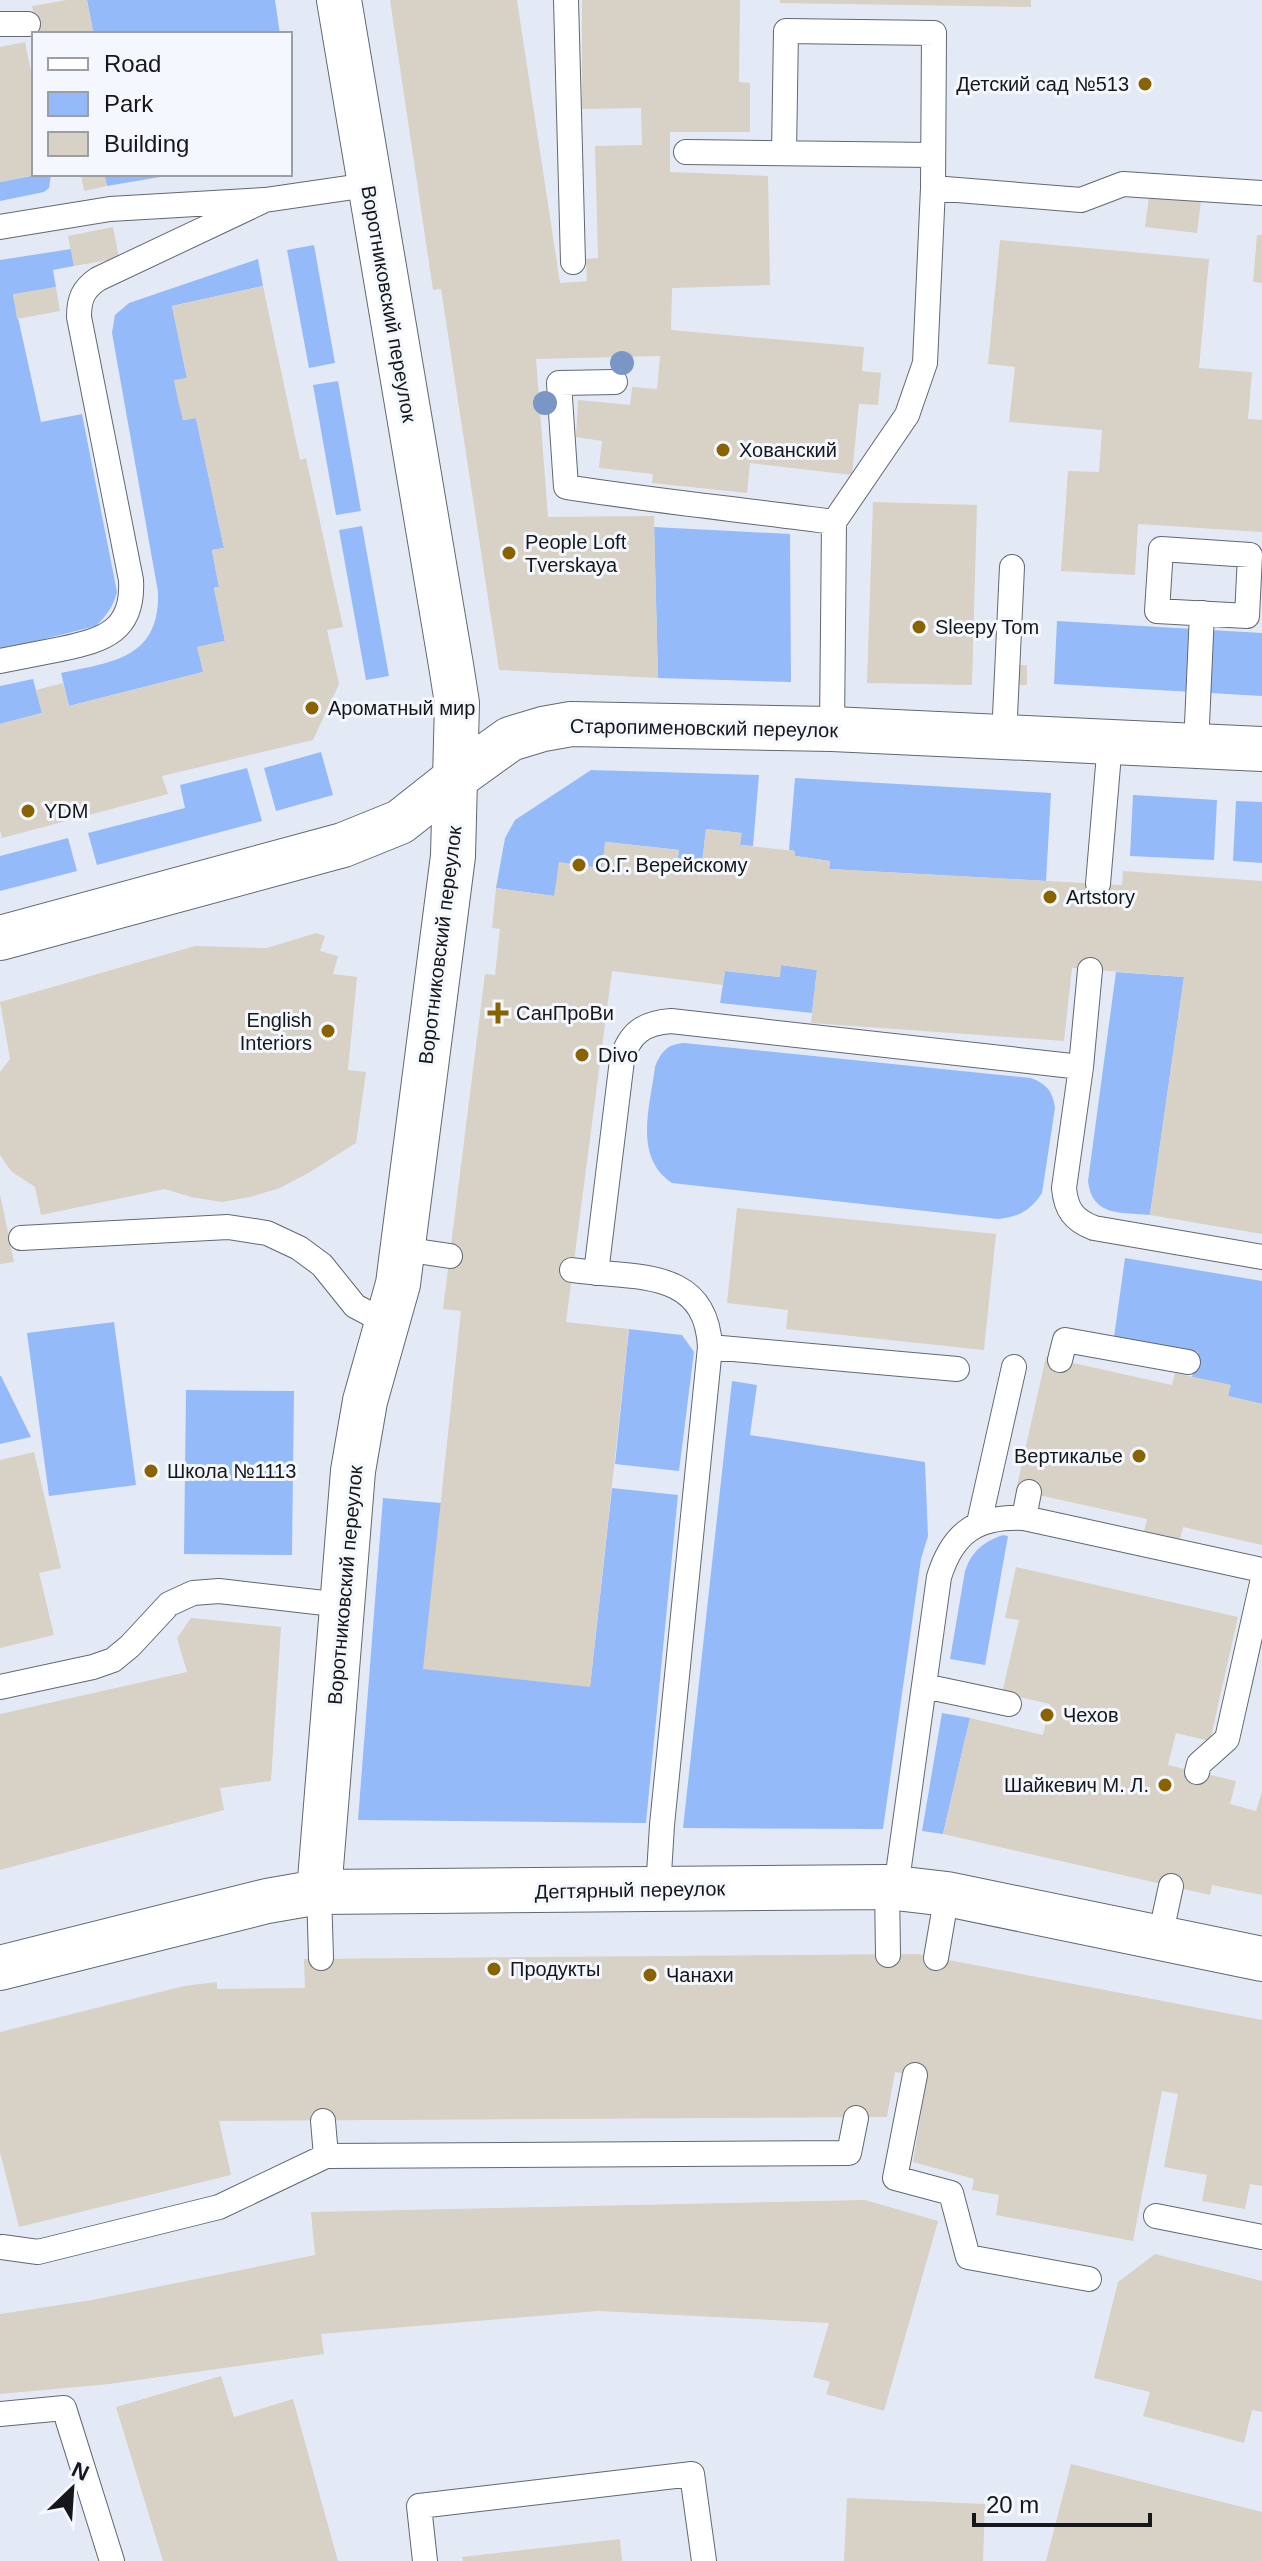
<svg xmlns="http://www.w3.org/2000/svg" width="1262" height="2561" viewBox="0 0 1262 2561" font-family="Arial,sans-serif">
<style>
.green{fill:#95baf9}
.building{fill:#d7d1c6}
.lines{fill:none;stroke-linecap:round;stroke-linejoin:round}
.service-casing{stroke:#626871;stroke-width:26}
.minor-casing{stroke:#626871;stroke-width:46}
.service{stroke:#fff;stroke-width:24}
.minor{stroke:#fff;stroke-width:44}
.tree{fill:#7996c6}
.poi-dot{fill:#886300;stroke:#f4f8fe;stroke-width:3}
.labels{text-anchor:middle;stroke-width:6;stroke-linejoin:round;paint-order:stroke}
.poi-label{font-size:20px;fill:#15171b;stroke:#f4f8fe;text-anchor:start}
.street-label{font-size:20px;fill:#15171b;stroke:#f4f8fe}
</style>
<rect width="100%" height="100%" fill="#e4eaf5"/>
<path class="green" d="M87,0H275L280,34H80L93,31Z
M41,174H51L49,188L44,192L0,201V182Z
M104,174H178L107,186Z
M314,245L335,363L309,368L287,250Z
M71,249L74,266L53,270L56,287L13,295L41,422L82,414L117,592C113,607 107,615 96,626L0,650V260Z
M258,259L263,286L172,306L187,378L175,381L183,420L196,418L224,548L212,550L219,587L214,588L225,641L198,647L203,672L69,706L61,673C114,662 160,658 158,592L112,333L115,315L129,303Z
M338,381L361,511L336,515L313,385Z
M362,526L389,676L366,680L339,530Z
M654,527L790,534L791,682L658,678Z
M1057,621L1262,633V696L1054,684Z
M33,679L42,713L0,724V686Z
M321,752L333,795L276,811L264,768Z
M247,768L262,821L97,865L88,833L185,808L180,785Z
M591,770L759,775L753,846L740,845L741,833L706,829L701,872L676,869L679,850L606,842L602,868L554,896L496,888L505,838L515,820Z
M795,778L1051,793L1046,881L829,869L830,861L795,856V851L789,850Z
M1133,795L1217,800L1214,860L1130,856Z
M1236,801L1262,802V863L1233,861Z
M68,838L77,871L0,891V856Z
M781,965L817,970L812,1013L720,1003L725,971L779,977Z
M1116,972L1184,977L1150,1215C1121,1212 1092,1217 1088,1181Z
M684,1043L1031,1078C1047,1084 1053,1092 1055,1108L1042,1193C1031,1210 1019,1217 998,1219L672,1183C633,1157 650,1107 655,1067C661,1051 668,1044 684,1043Z
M1125,1258L1262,1281V1404L1228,1396L1230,1385L1192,1377L1198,1352L1114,1337Z
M114,1322L136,1485L49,1496L27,1333Z
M629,1329L682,1335L694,1352L679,1471L615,1464Z
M0,1376H1L31,1437L0,1444Z
M732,1381L757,1385L750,1435L925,1462L928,1536L921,1559L883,1829L683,1828Z
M186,1390L294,1391L292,1555L184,1554Z
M612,1488L678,1495L646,1823L358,1820L383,1498L441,1503L590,1687Z
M1003,1535L1008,1536L985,1665L950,1659L965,1571C972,1551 983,1542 1003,1535Z
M942,1713L970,1718L943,1834L922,1831Z"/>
<path class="building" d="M67,0H87L93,31L80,34H38L32,6Z
M390,0H517L560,283L587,281L586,259L598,258L595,146L642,145L641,108L582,109V0H740L739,82L750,83V132H670V172L768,176L770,285L672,288L671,330L864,347L862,371L881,373L878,405L859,404L852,475L750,463L747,493L652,483L653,474L599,468L602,441L576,437L578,400L630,405L632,387L657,389L660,356L536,359L548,517L654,516L658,678L499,670L441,289L433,290Z
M780,0H1031V7L780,3Z
M25,42L34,86V175L0,182V47Z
M81,174H104L107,186L84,191Z
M1149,196L1201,202L1197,233L1145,227Z
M113,227L119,258L74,266L68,236Z
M1257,235H1262V283L1253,282Z
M1000,240L1209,259L1199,368L1252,372L1248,419L1262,420V532L1138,524L1135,575L1061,571L1068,471L1099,472L1102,430L1009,422L1015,367L988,364Z
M263,286L300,460L306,458L343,627L327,630L339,684L313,740L162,776L168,794L2,838L0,830V724L42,713L36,690L63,683L69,706L203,672L197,647L225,641L214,587H219L212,550L224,548L196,418L183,420L178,400L174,380L187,378L172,306Z
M56,287L60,311L17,319L13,294Z
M873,502L977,505L972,685L867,683Z
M1013,665H1027V685H1013Z
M706,829L742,833L740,845L795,851V856L830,861L829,869L1122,885L1123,871L1262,881V1234L1150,1215L1184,977L1072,968L1064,1041L811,1023L817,970L781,965L780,977L725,971L723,985L612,971L566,1322L629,1329L590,1687L423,1669L461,1311L443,1309L485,974L495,975L500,929L492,928L496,888L554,896L559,862L602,868L605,842L679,850L676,869L701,872Z
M316,933L325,936L320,951L338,956L333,974L357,977L348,1070L366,1072L356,1143L310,1172L280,1188L250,1197L222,1202L191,1197L165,1189L41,1215L35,1187L11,1171L0,1155V1072L10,1059L0,1002L195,946L267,948Z
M0,1194L14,1262L0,1264Z
M737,1208L996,1234L984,1350L786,1329L788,1310L727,1303Z
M1046,1357L1172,1385L1175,1373L1231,1385L1228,1396L1262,1404V1545L1183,1527L1179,1543L1143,1535L1147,1519L1016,1490Z
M34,1452L61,1568L39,1573L54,1635L0,1648V1460Z
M1016,1567L1238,1617L1210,1741L1176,1733L1168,1765L1236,1781L1230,1804L1256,1811L1262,1791V1895L1212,1885L1210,1895L943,1834L970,1718L1043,1735L1050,1704L1002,1693L1019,1620L1005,1618Z
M191,1618L281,1627L271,1781L220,1788L224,1810L0,1870V1714L187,1672L177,1638Z
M917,1954L1262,2020V2186L1250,2184L1245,2209L1202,2201L1207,2175L1164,2167L1178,2094L1162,2091L1133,2241L996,2215L999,2195L972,2190L974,2179L913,2162L927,2078L895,2072L887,2117L219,2121L231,2175L19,2227L0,2152V2032L184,1986L217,1982V1989L305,1988L304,1959Z
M865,2200L938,2221L884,2411L826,2394L830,2382L813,2377L829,2323L598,2311L321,2334L324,2354L109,2384L0,2394V2314L92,2300L315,2255L311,2212Z
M1155,2254L1262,2281V2412L1252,2410L1244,2443L1143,2416L1150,2392L1094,2378L1118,2282Z
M221,2376L234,2417L293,2399L338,2561H163L116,2407Z
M1071,2464L1262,2512V2561H1046Z
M847,2498L985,2504L983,2561H844Z
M620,2539L622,2561H463L462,2557Z"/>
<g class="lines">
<defs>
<path id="service" d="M566,0L573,262
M0,24H28
M686,152L933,155
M784,153L786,31L934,33L933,188L925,363L907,415L834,522L832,729
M933,188L1081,200L1123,184L1262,193
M0,227L110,209L265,200L368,185
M615,382L559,383L566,487C655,501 745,510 834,522
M1161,549L1250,555L1247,616L1157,611Z
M0,661C20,657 41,653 61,649C104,640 134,631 131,580L79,317C79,299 83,289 98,279L265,200
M1004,737L1012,567
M1196,746L1202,613
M1098,884L1110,742
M1090,970L1081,1067L1064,1188C1066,1209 1073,1220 1094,1228L1262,1257
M21,1238L228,1227L267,1233L299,1248L322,1265L355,1306L387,1323
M403,1249L450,1256
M572,1270C632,1279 706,1266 710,1347L662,1825L658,1890
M596,1273L622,1060C629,1033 644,1023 671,1021L1081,1067
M710,1347L957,1369
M1060,1360L1065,1340L1188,1362
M1024,1518L1029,1492
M979,1523L1014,1367
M924,1686L1009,1704
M0,1687L93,1667L113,1660L130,1646L169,1604L193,1593L219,1591L342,1605
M1197,1772L1199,1764L1227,1739L1262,1583
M887,1887L888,1955
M896,1888L939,1577C953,1532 977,1516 1024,1518L1262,1570
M319,1892L321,1958
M1160,1937L1171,1886
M936,1958L947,1894
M915,2075L895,2178L951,2193L968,2257L1089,2279
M323,2121L326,2156
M1156,2216L1262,2237
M2,2247L38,2252L219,2207L326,2156L849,2153L856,2118
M0,2414L64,2408L112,2561
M425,2561L419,2506L692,2474L704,2561"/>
<path id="minor" d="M0,938L343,845L400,822L457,777L510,739L543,729L571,724L832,729L1262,749
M319,1892L353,1471L365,1401L398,1284L453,856L457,703L451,665L339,0
M0,1968L267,1901L319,1892L887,1887L947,1894L1262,1959"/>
</defs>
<use href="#service" class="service-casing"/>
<use href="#minor" class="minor-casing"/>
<use href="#service" class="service"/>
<use href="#minor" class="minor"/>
</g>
<g class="tree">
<circle cx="622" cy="363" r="12"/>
<circle cx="545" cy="403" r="12"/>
</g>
<g class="poi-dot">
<circle cx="1145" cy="84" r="8"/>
<circle cx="723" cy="450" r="8"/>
<circle cx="509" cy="553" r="8"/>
<circle cx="919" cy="627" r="8"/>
<circle cx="312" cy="708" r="8"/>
<circle cx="28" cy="811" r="8"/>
<circle cx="579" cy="865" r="8"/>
<circle cx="1050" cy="897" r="8"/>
<path d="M494 1001h8v8h8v8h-8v8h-8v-8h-8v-8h8z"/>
<circle cx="328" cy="1031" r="8"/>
<circle cx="582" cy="1055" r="8"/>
<circle cx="1139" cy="1456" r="8"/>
<circle cx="151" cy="1471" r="8"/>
<circle cx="1047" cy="1715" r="8"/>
<circle cx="1165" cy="1785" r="8"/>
<circle cx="494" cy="1969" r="8"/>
<circle cx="650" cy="1975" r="8"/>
</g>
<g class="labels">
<g class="poi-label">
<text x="1129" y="91" text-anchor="end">Детский сад №513</text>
<text x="739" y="457">Хованский</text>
<text x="525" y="549">People Loft<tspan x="525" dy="23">Tverskaya</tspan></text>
<text x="935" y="634">Sleepy Tom</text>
<text x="328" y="715">Ароматный мир</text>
<text x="44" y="818">YDM</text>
<text x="595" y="872">О.Г. Верейскому</text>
<text x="1066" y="904">Artstory</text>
<text x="516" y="1020">СанПроВи</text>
<text x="312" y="1027" text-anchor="end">English<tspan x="312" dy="23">Interiors</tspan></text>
<text x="598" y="1062">Divo</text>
<text x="1123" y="1463" text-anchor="end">Вертикалье</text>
<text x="167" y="1478">Школа №1113</text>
<text x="1063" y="1722">Чехов</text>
<text x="1149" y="1792" text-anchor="end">Шайкевич М. Л.</text>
<text x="510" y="1976">Продукты</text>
<text x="666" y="1982">Чанахи</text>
</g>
<g class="street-label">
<text transform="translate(389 304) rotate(80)" y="7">Воротниковский переулок</text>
<text transform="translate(704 728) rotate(1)" y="7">Старопименовский переулок</text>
<text transform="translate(440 945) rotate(-83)" y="7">Воротниковский переулок</text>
<text transform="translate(345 1585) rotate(-85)" y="7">Воротниковский переулок</text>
<text transform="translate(630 1890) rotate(-1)" y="7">Дегтярный переулок</text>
</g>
</g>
<rect x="32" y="32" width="260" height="144" fill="#f4f8fe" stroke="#9b9ea3" stroke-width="2"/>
<rect x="48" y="58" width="40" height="12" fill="#ffffff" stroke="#9b9ea3" stroke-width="2"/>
<text x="104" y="72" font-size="24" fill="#15171b">Road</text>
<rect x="48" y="92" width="40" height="24" fill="#95baf9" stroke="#9b9ea3" stroke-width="2"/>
<text x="104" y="112" font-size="24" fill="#15171b">Park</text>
<rect x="48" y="132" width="40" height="24" fill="#d7d1c6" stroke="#9b9ea3" stroke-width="2"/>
<text x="104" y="152" font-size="24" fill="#15171b">Building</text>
<g transform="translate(72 2489) rotate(25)" stroke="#f4f8fe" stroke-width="6" paint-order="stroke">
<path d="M0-6L14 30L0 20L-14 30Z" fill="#15171b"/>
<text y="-12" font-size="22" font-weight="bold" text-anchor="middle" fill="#15171b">N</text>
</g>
<path d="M974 2513v12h176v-12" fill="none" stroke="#15171b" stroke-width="4"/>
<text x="986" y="2513" font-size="24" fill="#15171b" stroke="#f4f8fe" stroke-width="6" paint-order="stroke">20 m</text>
</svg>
